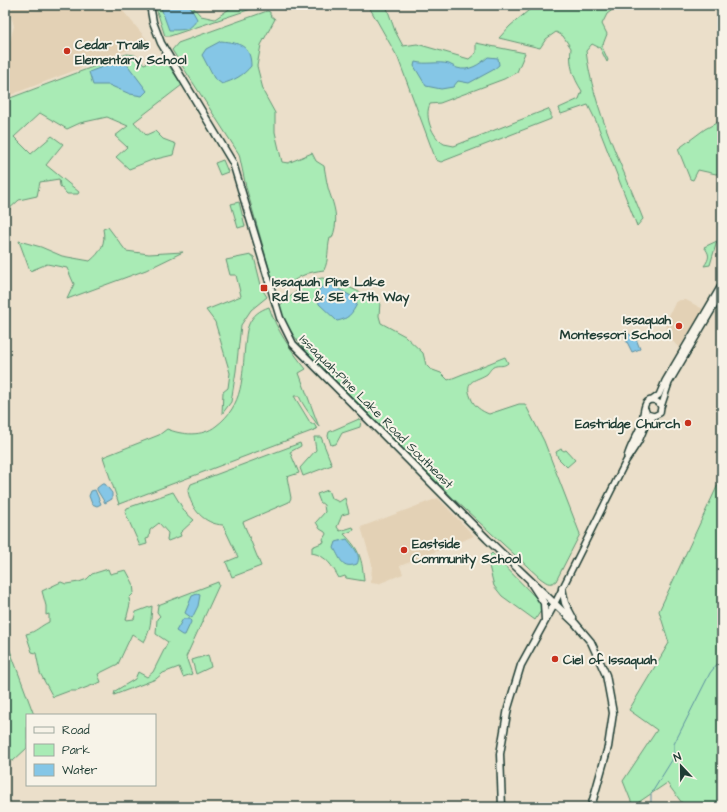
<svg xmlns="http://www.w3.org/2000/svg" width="727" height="812" viewBox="0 0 727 812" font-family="'Architects Daughter',sans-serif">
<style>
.built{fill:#e3d1b5}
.green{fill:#a9ebb5;stroke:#649474}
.water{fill:#85c6e6;stroke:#5c8f9f}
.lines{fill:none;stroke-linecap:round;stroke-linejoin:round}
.stream{stroke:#5c8f9f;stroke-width:1}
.minor-casing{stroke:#1f3d34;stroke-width:8}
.major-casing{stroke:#1f3d34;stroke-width:9}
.minor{stroke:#f7f3e8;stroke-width:5}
.major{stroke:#f7f3e8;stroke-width:6}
.poi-dot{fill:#c8321e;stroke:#f7f3e8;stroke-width:1.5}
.labels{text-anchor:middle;stroke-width:4;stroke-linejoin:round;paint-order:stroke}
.poi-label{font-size:13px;font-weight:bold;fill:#1f3d34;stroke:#f7f3e8;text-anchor:start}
.street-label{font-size:13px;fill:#1f3d34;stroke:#f7f3e8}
</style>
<rect width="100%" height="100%" fill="#ebdfca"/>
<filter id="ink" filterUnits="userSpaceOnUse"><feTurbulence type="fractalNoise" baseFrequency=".025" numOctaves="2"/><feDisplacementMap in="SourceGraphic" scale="8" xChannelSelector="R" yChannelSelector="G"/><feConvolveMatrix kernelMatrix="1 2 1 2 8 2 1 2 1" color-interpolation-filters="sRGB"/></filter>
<g filter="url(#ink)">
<path class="built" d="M15,5H118L149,42L5,97V60L14,26L10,12Z
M680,300H686L703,309L679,348L668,336L666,322L675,303Z
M438,498L474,536L400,566L403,574L378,584L371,583L372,564L361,527Z"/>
<path class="green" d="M155,5H191L201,16L215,19L235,5H263L170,36H165Z
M368,5H386L395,31L403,46L417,44L469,59L476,53V43L525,53L517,72L504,79L440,103L430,104C424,116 432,137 444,144C447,145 451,145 454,146L548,109L551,113V119L441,162L436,160L398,58Z
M535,5H619L607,14L602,24L607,34L602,47L608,60L607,62L600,48L592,44L586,51C593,109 622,165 643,219L637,226L596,121L588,105L561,114L559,108L579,99L582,91C573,77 569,65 571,48L563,36L556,32L546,39L540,48L499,38L510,26Z
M267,11L270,12V15L275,19L261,45L257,66L264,93L275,113V132L282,162L288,163L312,153L316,161L324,166C326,176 327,188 331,197C336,211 338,223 332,238H330C327,249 329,260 324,270C317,271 310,272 304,275C293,279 286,290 274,283L272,278L246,187L239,154L172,50L178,43Z
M127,54L135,55L144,64L163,57L182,85L134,122L146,135L155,131L163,139L176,144L173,155L152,160L129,169L116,157L127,147L115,136L128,126L107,117L80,123L67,129L40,113L14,137L31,154L52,136L63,144L46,165L79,192L78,194H67L60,186L59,179L40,182L37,196L19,200L7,211L5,207V100Z
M722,120V173L716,174L698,170L693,180L690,179L678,149L705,129Z
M223,160L228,172L220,175L215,163Z
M239,202L245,226L238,228L231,204Z
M108,227L126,251L149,254L183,252L146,270L67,299L74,284L67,268L47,264L30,271L19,241L41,247L62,256L90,261C101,252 106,243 103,229Z
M717,241L710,265L704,266C710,258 710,254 704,247Z
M251,255L254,257L262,289L267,297L251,310L241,325L236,371L231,402L222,414L223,392L228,388L230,373L215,322L206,310L241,296L236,275H230L226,260Z
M322,278L334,280L380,302L379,316L381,323L405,336L423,353L426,365L430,369L441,373L448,380L505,357L508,363C503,367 501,365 496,366C491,367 490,371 487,374C477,381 463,379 471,398C474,406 481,411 489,414L519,404H525L544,441L580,534L556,581C549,586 546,582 540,578L454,499L309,354C300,344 279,319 280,305L309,281Z
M269,307C277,331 290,349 306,369L299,373L319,427C313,418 303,406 299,396H294L311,424H314L317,429L119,504L103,457L159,435L167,429C182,435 202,437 216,426C244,405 242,377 245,345C246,338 246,330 249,324C253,315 260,310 269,307Z
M359,419L361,421L360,427L342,433L336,444L331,445L328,436L329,432Z
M314,437H321L332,465L303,476L300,468L316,450Z
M300,443L301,446L290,452L299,473L287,477L291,498L289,502L243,522L261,566L232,577L226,562L238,557L223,525C204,524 191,509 188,491L191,484Z
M561,449L564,451L566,450L575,460L567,467L558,458L556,452Z
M722,476V579L720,587L722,588V807H685L667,783L633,806L623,781L657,730L629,710L669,643L659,611Z
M328,490L331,498L339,502L345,498L349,513L342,515L337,527L340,531L353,527L354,530L344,534C360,550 362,559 364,581L346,578L345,576L339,578C332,566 327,556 312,553V547L324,542L323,539L326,534L325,532L320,529L316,522L325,512L324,505L320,502L317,494Z
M173,492L185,512L194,520L180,533L181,536L168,541L167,540L168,533L159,523L150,530L149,538L146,539L147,544L140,546L125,512L127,508Z
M492,553L541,603L542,609L535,620L502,596L494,586L487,558Z
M108,569L110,574L126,570L133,583L134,593L129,598L130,604L126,620L134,619L136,612L152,606C151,619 151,630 144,642L132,634L118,664L98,674L101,682L77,691H69L53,697L40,673L36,653L32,652L26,634C36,632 40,626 49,622V614L46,615V606L42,591L61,582L66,584L79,582L87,579L92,574Z
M218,582L219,585L186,657L192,674L183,677L179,667L163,673L156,679L114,695L115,691L135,679L138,672L147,677L153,672L168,642L156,634L157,619L160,616L157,612L158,605Z
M5,637L34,715H27V748L13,761L5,759Z
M208,655L211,667L196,674L192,660Z"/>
<path class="water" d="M160,5H189L197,19C191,31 182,30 169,30Z
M221,41C239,43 251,45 251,66C243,76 234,80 222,84L214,78L202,55L206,49Z
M488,57L498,58L499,65L493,70L469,83L458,81L453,87L441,89L426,86L414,66L415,62C426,65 438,61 449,64C452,65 454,67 457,68C469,72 480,64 488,57Z
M123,59L147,91L142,96L130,94L109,85H93L89,72Z
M331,285L353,297L357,304C352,314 348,319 337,321L319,304L317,292L323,286Z
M629,334L635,336L640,349L632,352L624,336Z
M102,484H105L112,493V499L105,503L97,490V488Z
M95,490L101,504L97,506L92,504L89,496L91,491Z
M347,539C353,547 362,555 357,564C342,569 341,560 334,548L336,542Z
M197,594L200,595L198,606L192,618L185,613L192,596Z
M183,619H190L191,622L185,635H182L176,631Z"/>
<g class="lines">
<path class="stream" d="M651,807V794L674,757V744L710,673L722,658"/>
<defs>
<path id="minor" d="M652,400L659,395L665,381L722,284
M661,407L669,383L722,293
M627,457C630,445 638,434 642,422C643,416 643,408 646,403C651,397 659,401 661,407L660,413L654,416L647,414L645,409
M555,603L626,461L639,441L647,422L654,416"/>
<path id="major" d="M150,5L153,22L161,43L233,163L280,318L293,344L487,539L575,623L591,642L606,675L613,713L608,747L591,807
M531,583L544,603L545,620
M562,588L565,603L573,618
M502,807L500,754L508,708L521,665L555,603"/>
</defs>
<use href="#minor" class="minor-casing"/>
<use href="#major" class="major-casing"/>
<use href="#minor" class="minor"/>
<use href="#major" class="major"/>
</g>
</g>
<g class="poi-dot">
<circle cx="67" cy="51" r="4"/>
<rect x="260" y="284" width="8" height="8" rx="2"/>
<circle cx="679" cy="326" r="4"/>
<circle cx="688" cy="423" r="4"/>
<circle cx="404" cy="550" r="4"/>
<circle cx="555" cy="659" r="4"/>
</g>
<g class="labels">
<g class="poi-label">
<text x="75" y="49">Cedar Trails<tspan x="75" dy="15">Elementary School</tspan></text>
<text x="272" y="286">Issaquah Pine Lake<tspan x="272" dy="15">Rd SE &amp; SE 47th Way</tspan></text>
<text x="671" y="324" text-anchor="end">Issaquah<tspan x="671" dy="15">Montessori School</tspan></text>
<text x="680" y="428" text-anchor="end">Eastridge Church</text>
<text x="412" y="548">Eastside<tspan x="412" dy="15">Community School</tspan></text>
<text x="563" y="664">Ciel of Issaquah</text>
</g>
<g class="street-label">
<text transform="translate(377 411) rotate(45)" y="5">Issaquah-Pine Lake Road Southeast</text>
</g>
</g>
<rect width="727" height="812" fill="none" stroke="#f7f3e8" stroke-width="20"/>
<rect x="10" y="10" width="707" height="792" fill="none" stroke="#1f3d34" stroke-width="1.5" filter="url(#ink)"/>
<rect x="26" y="714" width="130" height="72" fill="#f7f3e8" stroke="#a1aaa0"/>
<rect x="34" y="727" width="20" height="6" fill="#f7f3e8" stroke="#a1aaa0"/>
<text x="62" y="734" font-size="12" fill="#1f3d34">Road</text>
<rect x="34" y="744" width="20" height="12" fill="#a9ebb5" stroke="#a1aaa0"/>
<text x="62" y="754" font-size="12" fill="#1f3d34">Park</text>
<rect x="34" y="764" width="20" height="12" fill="#85c6e6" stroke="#a1aaa0"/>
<text x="62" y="774" font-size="12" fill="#1f3d34">Water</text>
<g transform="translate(681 766) rotate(338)" stroke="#f7f3e8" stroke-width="3" paint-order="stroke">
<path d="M0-3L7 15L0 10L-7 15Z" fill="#1f3d34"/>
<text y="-6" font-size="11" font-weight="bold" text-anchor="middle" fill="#1f3d34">N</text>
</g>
</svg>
